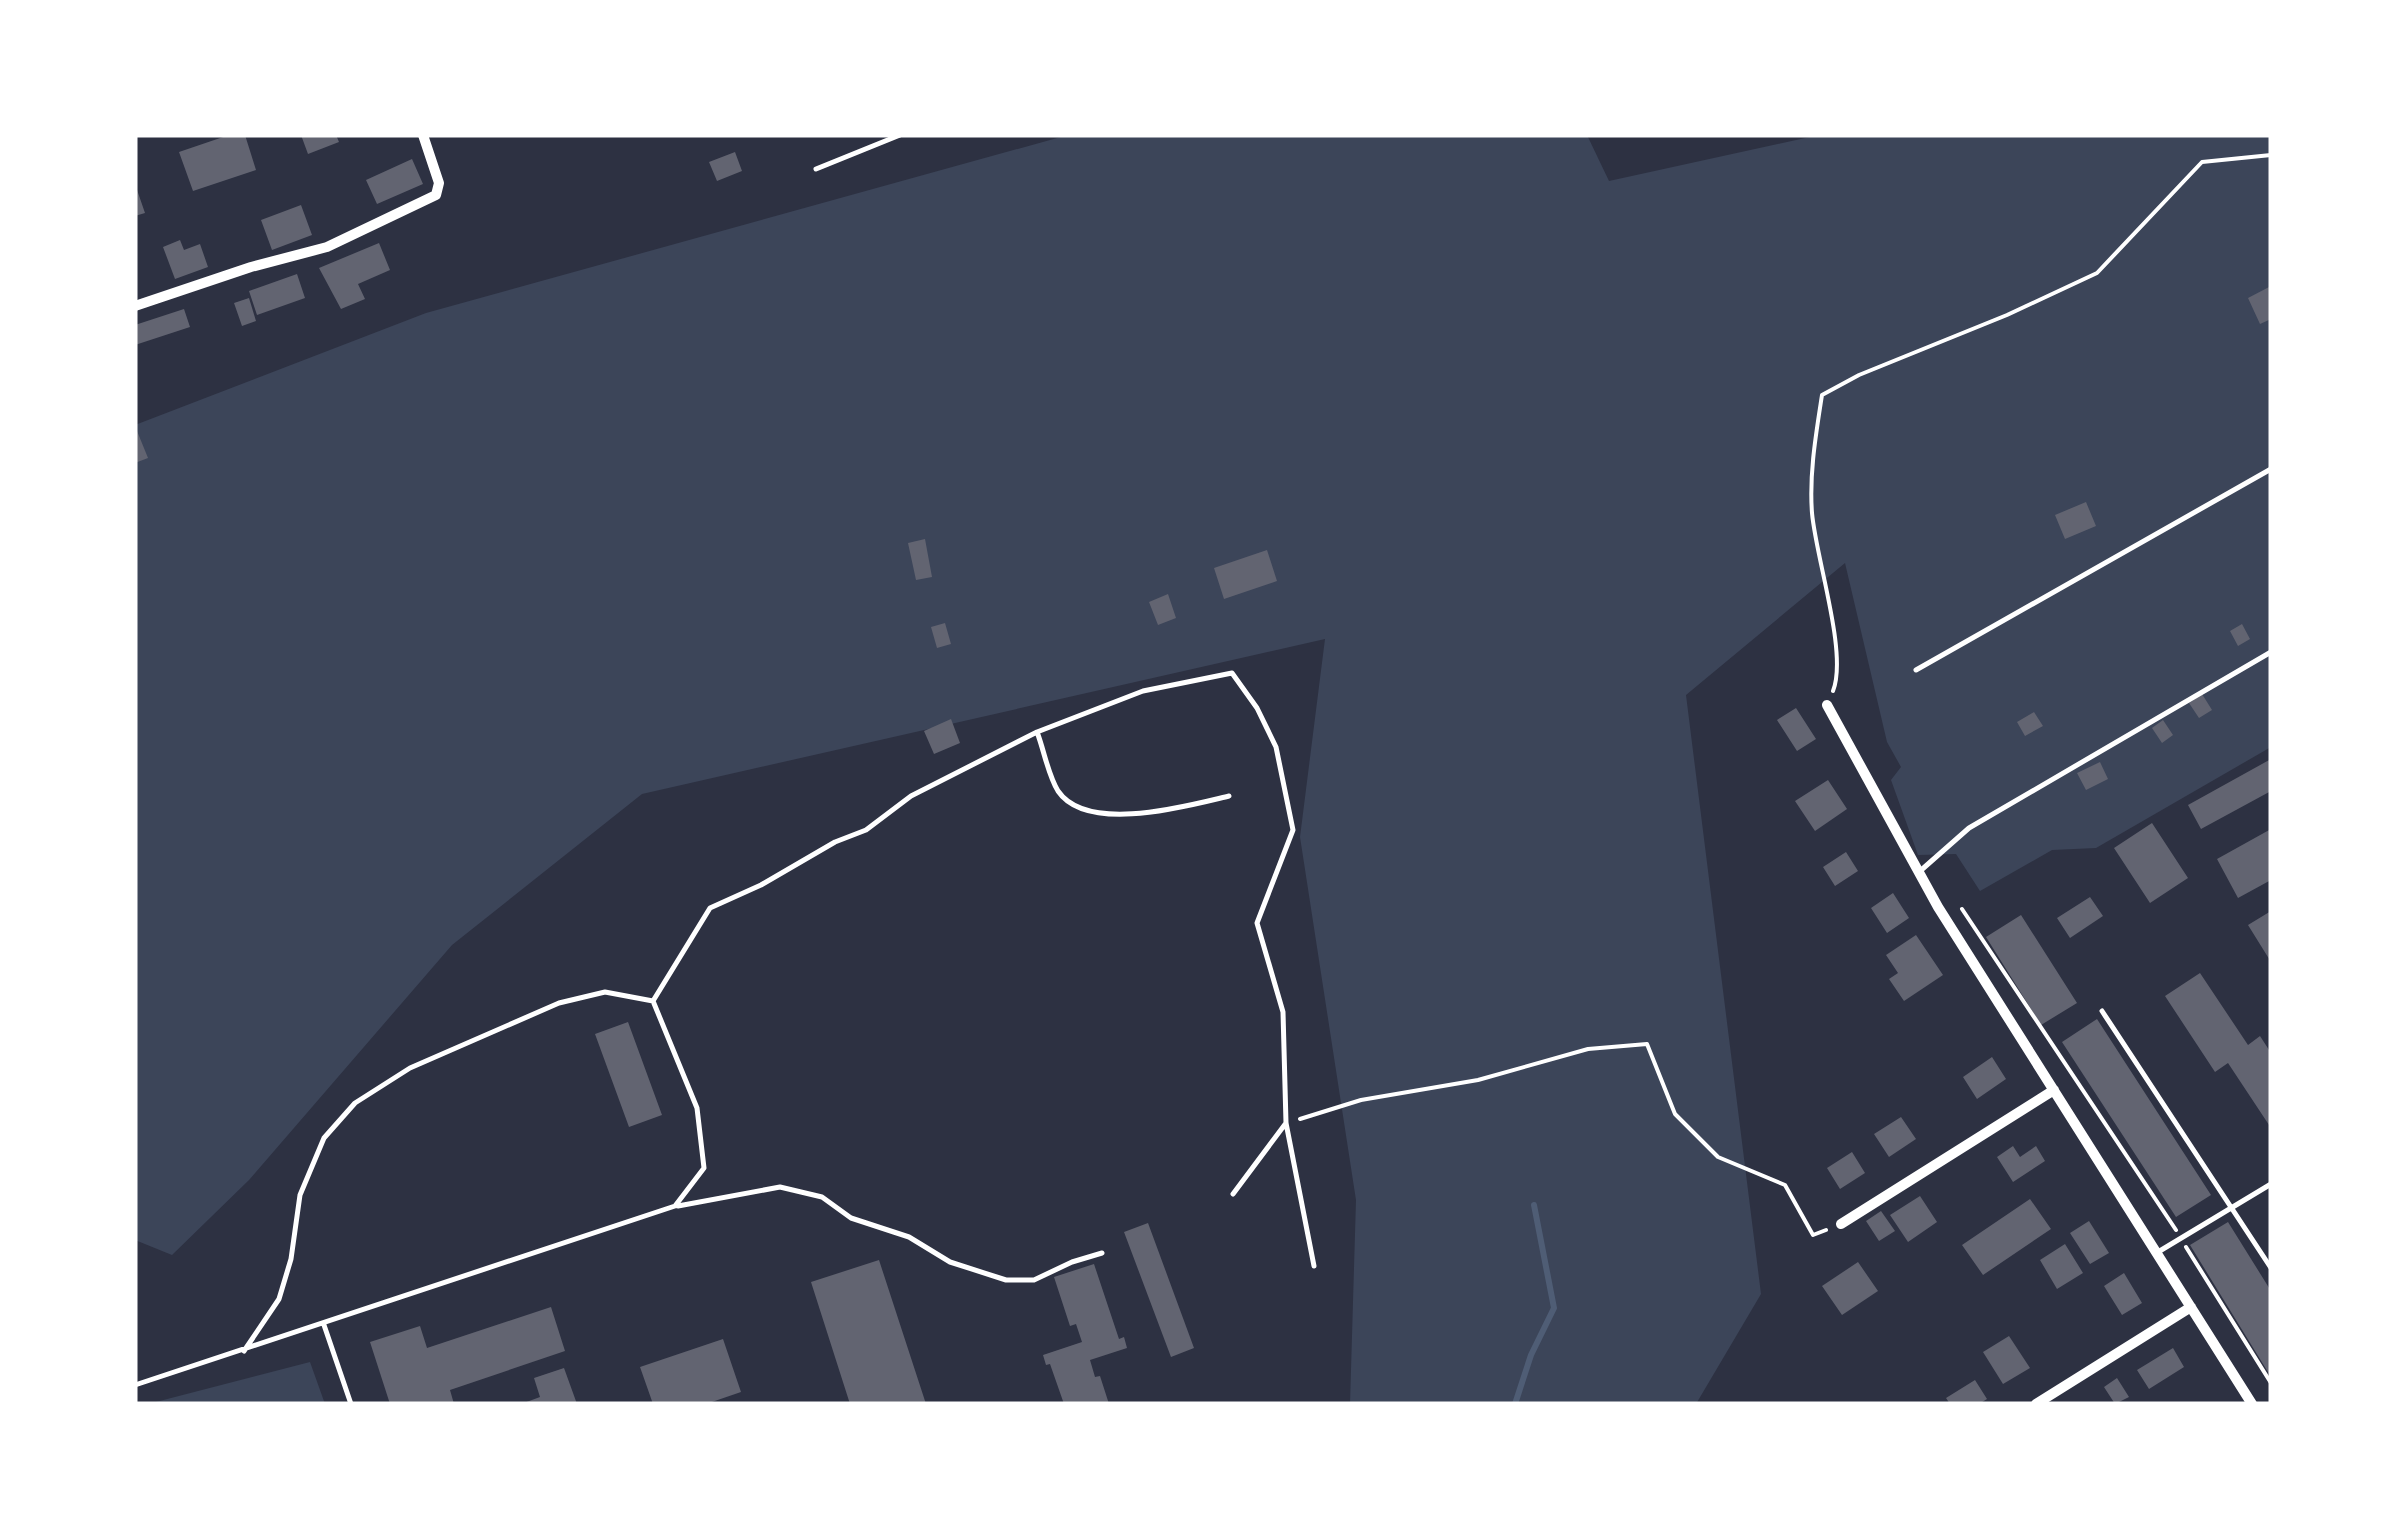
<svg xmlns="http://www.w3.org/2000/svg" width="2406" height="1539" viewBox="0 0 2406 1539" font-family="'Noto Sans',sans-serif">
<style>
.green{fill:#3c4559}
.lines{fill:none;stroke-linecap:round;stroke-linejoin:round}
.stream{stroke:#4f5d75;stroke-width:6}
.building{fill:#626471}
.path{stroke:#fff;stroke-width:4}
.service{stroke:#fff;stroke-width:5}
.minor{stroke:#fff;stroke-width:10}
</style>
<rect width="100%" height="100%" fill="#2d3142"/>
<path class="green" d="M1068,135H1587L1609,181L1819,135H2271V747L2096,848L2052,850L1980,891L1956,854L1918,855L1891,780L1901,767L1887,742L1845,563L1686,695L1761,1294L1696,1404H1350L1356,1200L1300,837L1325,639L642,794L452,945L249,1180L172,1255L135,1240V425L426,313Z
M310,1362L325,1404H148Z"/>
<g class="lines">
<path class="stream" d="M1515,1404L1531,1355L1554,1308L1534,1205"/>
</g>
<path class="building" d="M229,135H245L256,170L193,191L179,152Z
M301,135H336L339,142L308,154Z
M735,152L742,171L717,181L709,162Z
M412,159L423,184L377,204L366,180Z
M135,184L145,213L135,216Z
M301,205L312,235L272,250L261,220Z
M180,240L184,250L200,244L208,267L175,279L163,247Z
M379,243L390,270L358,284L365,299L341,309L319,268Z
M297,274L305,298L257,315L249,291Z
M2271,286V319L2260,324L2248,298Z
M249,298L256,321L242,326L234,303Z
M184,309L190,327L135,345V325Z
M135,426L148,458L135,463Z
M2086,502L2096,526L2065,539L2055,515Z
M925,539L932,577L916,580L908,543Z
M1267,550L1277,581L1224,599L1214,568Z
M1168,594L1176,618L1158,625L1149,602Z
M945,623L951,644L937,648L931,627Z
M2242,624L2250,639L2238,646L2230,631Z
M2202,694L2212,710L2199,718L2189,703Z
M1796,708L1816,739L1797,751L1777,720Z
M2034,712L2043,726L2025,736L2017,722Z
M951,719L960,743L934,754L924,731Z
M2163,720L2173,735L2162,743L2152,728Z
M2271,759V791L2201,829L2188,805Z
M2100,762L2108,779L2086,790L2077,773Z
M1828,780L1847,809L1815,831L1795,801Z
M2152,823L2188,878L2150,903L2114,848Z
M2271,829V880L2238,898L2217,859Z
M1846,852L1858,871L1835,886L1823,867Z
M1893,893L1909,918L1887,933L1871,908Z
M2090,897L2103,916L2070,938L2057,918Z
M2271,911V962L2248,925Z
M2021,915L2077,1003L2041,1025L1986,937Z
M1916,935L1943,975L1904,1001L1889,979L1898,973L1886,955Z
M2200,973L2248,1045L2260,1036L2271,1053V1128L2228,1063L2215,1072L2165,996Z
M2097,1019L2211,1195L2176,1217L2062,1042Z
M628,1022L662,1115L629,1127L595,1034Z
M1992,1057L2006,1079L1977,1099L1963,1077Z
M1901,1117L1916,1139L1889,1157L1874,1134Z
M2013,1146L2020,1157L2036,1146L2045,1161L2013,1182L1997,1157Z
M1852,1152L1865,1173L1840,1189L1827,1168Z
M1920,1196L1937,1222L1908,1242L1890,1215Z
M2030,1199L2051,1229L1983,1275L1962,1245Z
M1881,1211L1895,1231L1879,1241L1866,1221Z
M2089,1221L2109,1253L2090,1264L2070,1233Z
M2228,1222L2271,1291V1377L2190,1245Z
M1148,1223L1194,1348L1171,1357L1124,1232Z
M2065,1244L2083,1273L2057,1289L2040,1260Z
M879,1260L926,1404H850L811,1282Z
M1858,1262L1878,1291L1842,1315L1822,1286Z
M1094,1264L1119,1339L1124,1337L1127,1348L1090,1360L1095,1377L1100,1376L1109,1404H1064L1050,1364L1046,1365L1043,1355L1082,1342L1076,1324L1070,1326L1054,1277Z
M2124,1273L2142,1303L2122,1315L2104,1286Z
M551,1307L565,1351L450,1390L454,1404H390L370,1342L420,1326L427,1348Z
M2009,1336L2030,1368L2003,1384L1983,1352Z
M723,1339L741,1392L706,1404H653L640,1367Z
M2173,1348L2184,1367L2149,1389L2137,1370Z
M564,1368L577,1404H521L540,1397L534,1378Z
M2117,1378L2129,1397L2115,1404L2104,1387Z
M1975,1380L1987,1399L1979,1404H1950L1946,1398Z"/>
<g class="lines">
<path class="path" d="M1833,691C1848,653 1816,559 1812,513C1809,474 1816,434 1822,395L1859,375L2007,315L2097,273L2202,162L2271,155
M1962,909L2176,1230
M1300,1119L1361,1100L1478,1080L1588,1049L1647,1044L1675,1114L1718,1157L1785,1185L1813,1235L1826,1230
M2186,1247L2271,1383"/>
<path class="service" d="M816,169L900,135
M1916,670L2271,469
M1037,732L1143,691L1232,673L1257,708L1276,747L1293,830L1257,923L1283,1012L1286,1123L1314,1266
M1919,872L1969,828L2271,652
M653,1001L710,908L761,885L835,842L866,830L911,796L1037,732C1044,750 1048,775 1058,791C1087,834 1187,806 1229,796
M2102,1011L2271,1268
M1233,1194L1286,1123
M678,1206L780,1187L822,1197L851,1218L909,1237L950,1262L1006,1280H1034L1072,1262L1102,1253
M2158,1252L2271,1184
M324,1325L351,1404
M135,1385L675,1206L704,1168L697,1108L653,1001L605,992L559,1003L410,1068L355,1103L324,1138L300,1195L291,1259L279,1299L244,1351"/>
<path class="minor" d="M135,306L251,267L327,247L436,195L439,183L423,135
M1827,705L1938,907L2252,1404
M1841,1224L2054,1090
M2036,1404L2191,1307"/>
</g>
<rect width="2406" height="1539" fill="none" stroke="#ffffff" stroke-width="275"/>
</svg>
